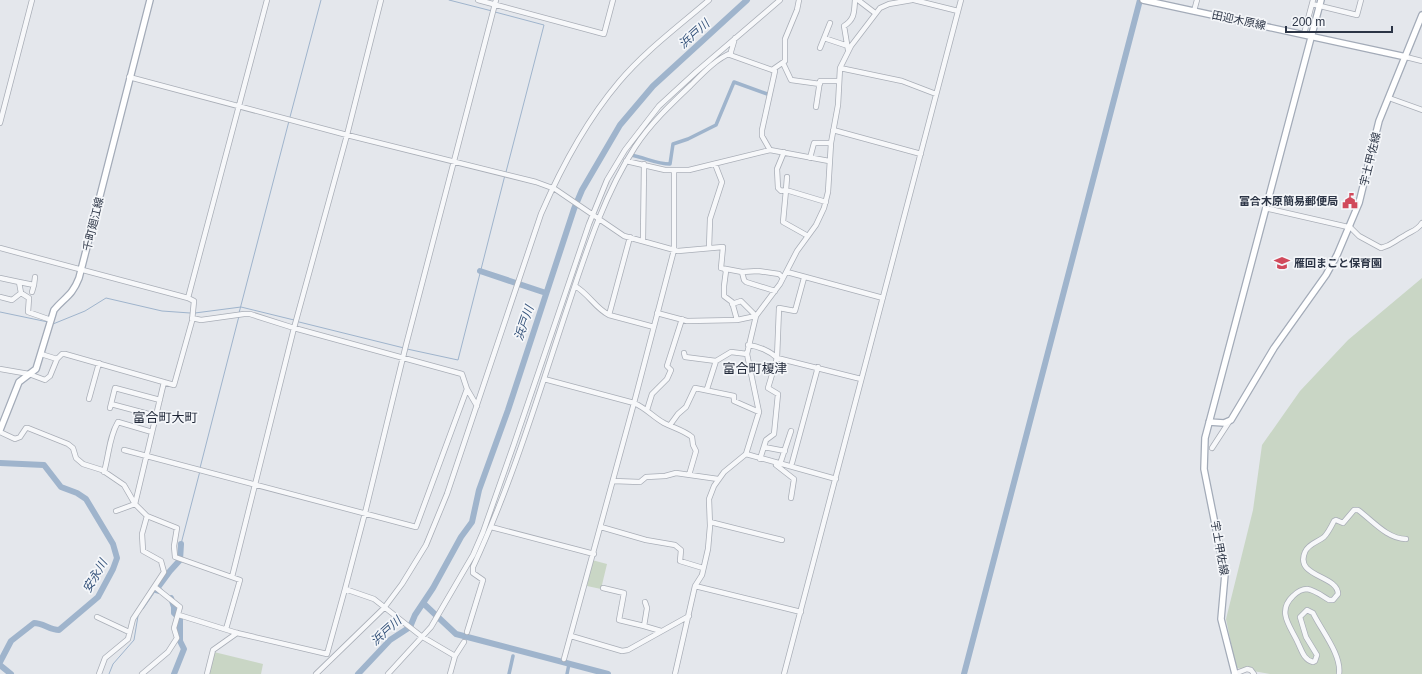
<svg xmlns="http://www.w3.org/2000/svg" width="1422" height="674" viewBox="0 0 1422 674" font-family="Arial,'Noto Sans JP',sans-serif">
<style>
.green{fill:#c9d6c5}
.lines{fill:none;stroke-linecap:round;stroke-linejoin:round}
.stream{stroke:#9fb4cc;stroke-width:1}
.canal{stroke:#9fb4cc;stroke-width:3.5}
.river{stroke:#9fb4cc;stroke-width:6}
.minor-casing{stroke:#a9aeb7;stroke-width:6}
.major-casing{stroke:#a3abb8;stroke-width:8}
.minor{stroke:#f7f8fa;stroke-width:4.5}
.major{stroke:#fff;stroke-width:5.5}
.labels{text-anchor:middle;stroke-width:3.5;stroke-linejoin:round;paint-order:stroke}
.street-label{font-size:11px;fill:#2b3445;stroke:#f4f6f9}
.poi-label{font-size:11px;font-weight:bold;fill:#2b3445;stroke:#f4f6f9;text-anchor:end}
.water-label{font-size:12px;font-style:italic;fill:#34527a;stroke:#f4f6f9}
.quarter-label{font-size:13px;fill:#1d2536;stroke:#f4f6f9}
</style>
<rect width="100%" height="100%" fill="#e4e7ec"/>
<path class="green" d="M1422,278V674H1270L1236,668L1226,619L1253,510L1262,445L1300,391L1348,340Z
M592,560L607,564L601,589L587,586Z
M214,652L263,664L261,674H209Z"/>
<g class="lines">
<path class="stream" d="M449,0L492,11
M495,12L544,25L506,172
M290,117L321,0
M0,312L48,322
M195,313L241,307L294,320
M239,313L289,121
M299,322L404,348
M53,324L85,311L106,298L162,311L190,313
M407,349L458,360L505,175
M200,468L239,316
M181,544L200,471
M143,609L156,590
M109,674L113,664L134,640L138,616"/>
<path class="canal" d="M630,155C644,157 656,164 670,164L673,144L688,139L716,125L734,82L770,95
M509,674L513,656
M567,674L569,664"/>
<path class="river" d="M480,271L546,293
M0,463L44,465L61,487L77,493L86,499L113,544L117,558L113,569L98,597L59,630C50,630 43,623 34,623L11,641L0,662
M160,591L156,590L170,571L180,560L181,544
M171,598L174,607V613L180,619V641L184,649L174,674
M423,603L456,634L608,674
M0,665L11,674
M358,674L390,640L410,627L415,615L433,588L461,537L472,522L479,490L508,410L574,209L582,190L620,125L653,86L747,0
M964,674L1140,0"/>
<defs>
<path id="minor" d="M478,0L604,34L613,0
M858,0L875,13
M914,0L958,11
M1312,4L1357,15L1361,0
M1194,11L1197,0
M1304,34L1313,0
M735,38L730,55L775,71L762,130V136L770,150
M824,38L848,46
M820,48L830,23
M848,50L844,26C855,19 854,12 855,0
M1406,57L1422,61
M783,63L791,80L820,84
M840,68L902,81L936,94
M772,70L785,61V39L797,10L799,0
M129,77L347,135L536,182L555,189L624,236L678,251L723,247L721,268L742,272L744,280L746,282L775,291
M1389,98L1422,110
M816,107L820,81H839
M0,123L32,0
M833,130L921,154
M784,152L777,169L778,188L781,191L786,190L787,177
M810,158L814,143H831
M626,161L665,170H689L770,150L829,161
M1265,208L1348,227
M1349,226L1359,236L1381,248C1393,245 1394,241 1404,236C1411,231 1417,231 1422,223
M808,236L783,222L786,190L826,202
M643,240L644,164
M0,248L188,298L194,301L192,321L174,385L65,354H62L57,359L41,354
M709,248L710,219L722,182L715,164
M724,269L726,271L724,286V296L732,302L737,320
M742,272L758,271L779,274L783,278
M787,272L883,298
M0,278L19,282L21,293L29,298L28,312L51,320
M19,282L34,285L32,292
M34,285L35,277
M575,286C589,294 595,308 609,315L630,237
M0,297L12,300L21,293
M188,298L267,0
M732,304L741,301L756,316
M657,313L687,321L737,320L756,316
M609,315L654,327
M192,318L201,320L244,314H250L294,328L462,374L467,389L477,406
M748,345C758,346 770,351 777,358L861,379
M684,353L685,357L716,361L731,352L747,354
M0,369L29,374L45,380L50,376L57,359
M544,379L634,403C646,408 653,417 664,423C674,428 683,430 692,437L693,445L696,451L689,475
M707,389L716,361
M89,399L99,363
M111,404L156,416
M110,408L115,388L160,400
M647,410L652,394L667,379L671,370L667,366L682,319
M670,425L678,414L686,407L695,388L734,396V401L759,412
M0,432L15,439L20,437L26,428H28L68,444L73,448L76,458L83,464L102,470L124,485L135,504L147,516L177,528L174,546L175,557L240,580L226,629
M764,447L785,451
M1212,448L1229,422
M124,450L416,527L467,389
M746,454L836,479
M760,459L766,440L774,434L778,394L768,388L777,358L779,308L795,311L804,278
M792,463L818,367
M780,464L791,431
M776,465L794,479L791,498
M104,472C109,455 109,437 118,422L152,432
M613,481L640,482L646,477L665,476L676,473L718,479
M135,504L164,382
M116,511L135,504
M710,522L782,540
M491,527L594,554
M601,527L646,540L675,545L681,550L680,561L703,568
M232,577L294,328L347,135L381,0
M695,586L801,612
M603,588L624,593L619,620L644,626
M645,602L647,608L644,626L661,631
M179,615L237,633L327,654L345,589
M97,617L129,632
M467,632L483,580L473,573V567C512,483 539,393 568,306C586,252 604,195 635,147C650,124 671,104 691,85C703,73 716,59 731,53
M571,636L622,651L628,650L689,616
M455,656L464,642
M564,659L634,403L674,250V170
M99,674L105,658L128,639L133,619L164,572L161,561L143,551L142,534L147,516
M142,674L168,652L177,638L174,628L180,607L155,587
M207,674L213,650L237,633
M316,674L384,608L402,584L426,545L447,494L541,214C561,168 586,121 619,82C645,51 679,26 709,0
M388,674L431,627L473,555L483,532L514,444L589,224L607,180L625,150L659,106L696,72L780,0
M450,674L455,656L421,636L374,599L345,589L365,513L406,345L496,0
M675,674L695,586L702,575L708,549L710,526L709,499L714,486L724,472L746,454L759,412L747,354L756,316L780,284L797,251L816,225L824,208L828,192L831,143L838,105L840,68L851,46L880,8L889,4L912,0
M784,674L961,0
M1234,674L1247,669L1251,670L1254,674
M1339,674C1342,655 1321,630 1313,613L1307,610L1300,617L1306,637L1317,655L1315,661L1313,662C1304,660 1302,651 1298,643C1291,627 1276,612 1293,596C1297,592 1302,589 1307,589C1315,590 1322,596 1329,600H1333L1338,594C1338,575 1294,577 1305,552C1308,544 1318,542 1324,537C1328,533 1331,527 1334,521L1336,520L1343,523L1354,510H1358C1372,520 1387,539 1406,539"/>
<path id="major" d="M1143,0L1406,57
M1209,422L1224,423L1231,420L1274,348L1326,275L1337,255L1359,203L1379,121L1422,15
M0,430L19,382L36,369L54,310C65,297 72,296 79,278L150,0
M1235,674L1221,619L1225,574L1204,469L1205,438L1321,0"/>
</defs>
<use href="#minor" class="minor-casing"/>
<use href="#major" class="major-casing"/>
<use href="#minor" class="minor"/>
<use href="#major" class="major"/>
</g>
<defs>
<symbol id="civic-bare" viewBox="-9 -9 18 18"><path d="M-.6-6.5H3V-4.5H.6V-3L4-1V1h2V6H-6V1h2V-1L-.6-3ZM-1.2 2.5V6h2.4V2.5Z" fill="#d1495b" stroke="#f4f6f9" stroke-width="2.5" paint-order="stroke"/></symbol>
<symbol id="school-bare" viewBox="-9 -9 18 18"><path d="M0-5L7-2L0 1L-7-2ZM-4 1L0 2.5L4 1V4Q0 6-4 4Z" fill="#d1495b" stroke="#f4f6f9" stroke-width="2.5" paint-order="stroke"/></symbol>
</defs>
<g fill-rule="evenodd">
<use href="#civic-bare" x="1339" y="190" width="22" height="22"/>
<use href="#school-bare" x="1271" y="252" width="22" height="22"/>
</g>
<g class="labels">
<g class="street-label">
<text transform="translate(1239 20) rotate(12)" y="4">田迎木原線</text>
<text transform="translate(1370 159) rotate(-76)" y="4">宇土甲佐線</text>
<text transform="translate(93 224) rotate(-76)" y="4">千町廻江線</text>
<text transform="translate(1220 548) rotate(80)" y="4">宇土甲佐線</text>
</g>
<g class="poi-label">
<text x="1338" y="205">富合木原簡易郵便局</text>
<text x="1294" y="267" text-anchor="start">雁回まこと保育園</text>
</g>
<g class="water-label">
<text transform="translate(694 34) rotate(-42)" y="4">浜戸川</text>
<text transform="translate(524 323) rotate(-71)" y="4">浜戸川</text>
<text transform="translate(95 576) rotate(-60)" y="4">安永川</text>
<text transform="translate(386 631) rotate(-42)" y="4">浜戸川</text>
</g>
<g class="quarter-label">
<text x="755" y="373">富合町榎津</text>
<text x="165" y="422">富合町大町</text>
</g>
</g>
<path d="M1286 26v6h106v-6" fill="none" stroke="#2b3445" stroke-width="2"/>
<text x="1292" y="26" font-size="12" fill="#2b3445" stroke="#f4f6f9" stroke-width="3" paint-order="stroke">200 m</text>
</svg>
